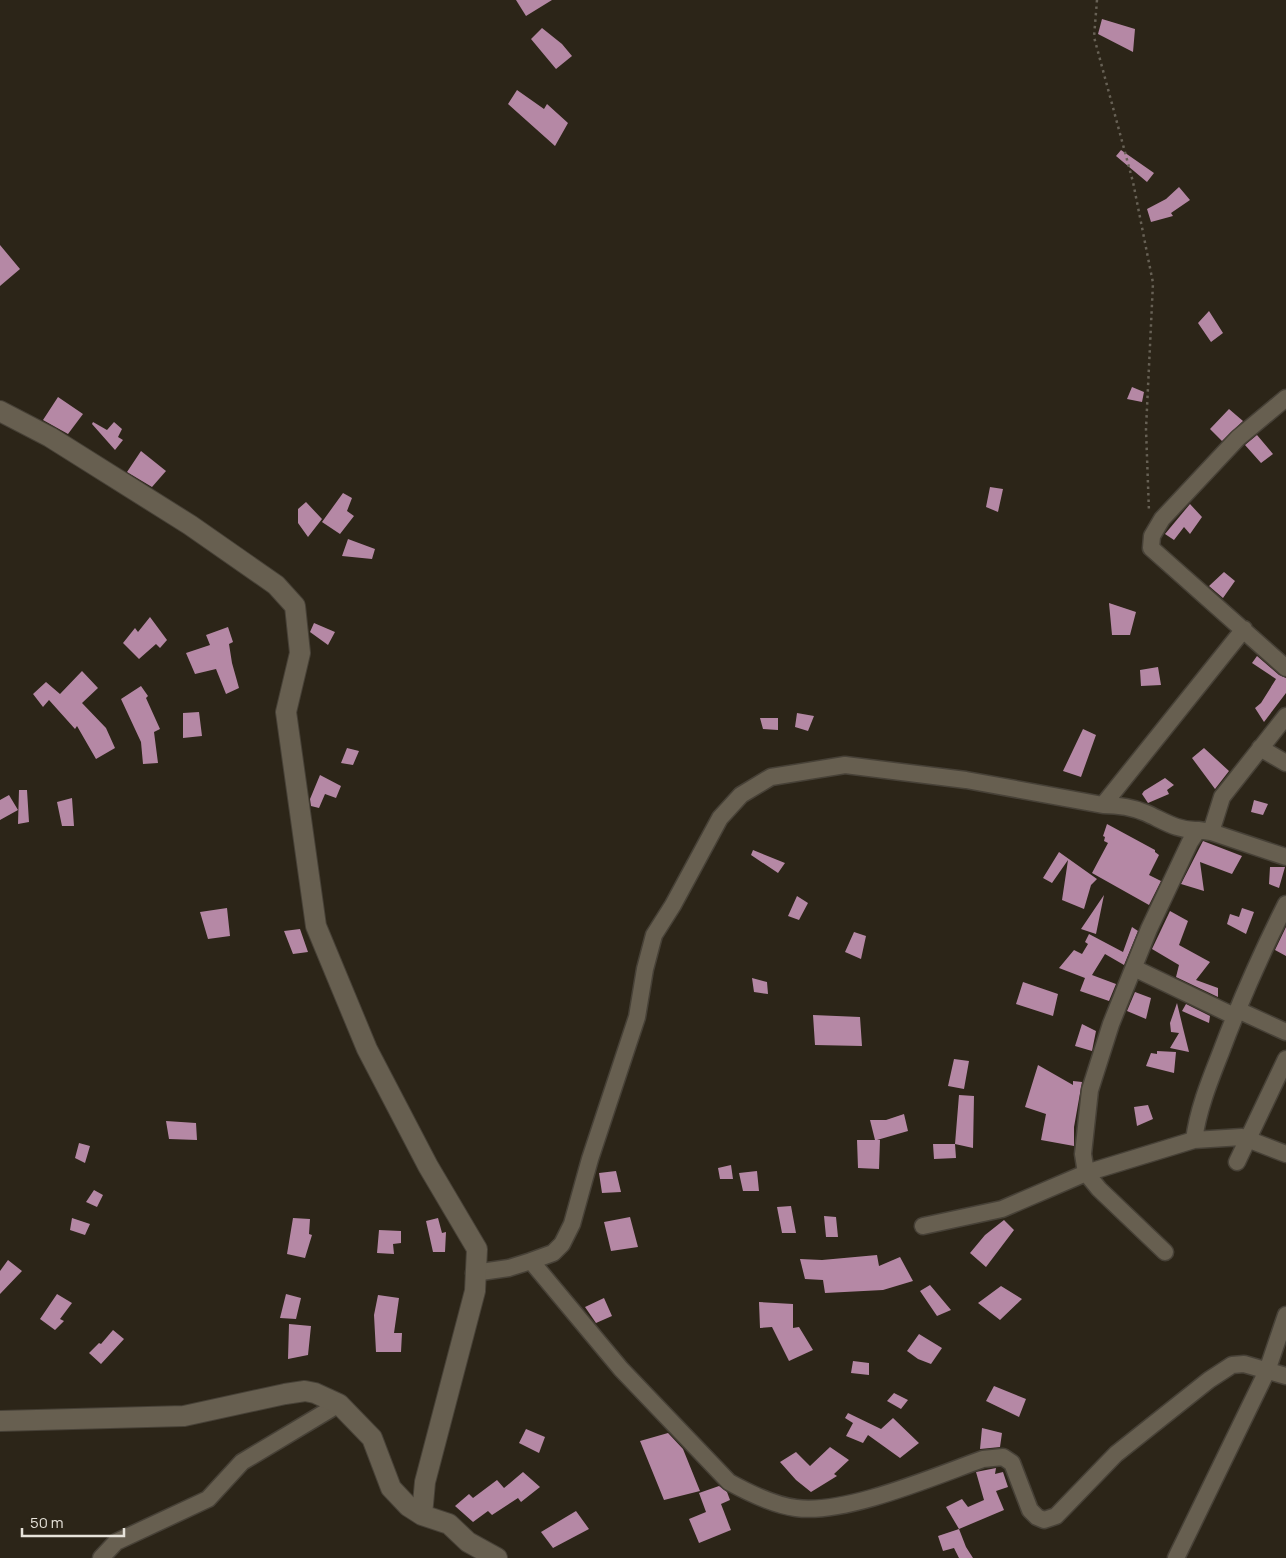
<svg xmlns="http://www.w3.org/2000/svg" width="1286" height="1558" viewBox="0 0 1286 1558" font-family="Manrope,sans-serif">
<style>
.building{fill:#b588a5}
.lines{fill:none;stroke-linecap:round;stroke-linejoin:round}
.minor-casing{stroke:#474137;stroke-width:19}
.tertiary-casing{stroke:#474137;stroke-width:22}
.path{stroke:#676155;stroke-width:2.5;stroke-dasharray:2.5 4;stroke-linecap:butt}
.minor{stroke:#675f50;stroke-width:16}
.tertiary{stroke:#675f50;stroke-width:20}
</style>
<rect width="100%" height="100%" fill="#2c2518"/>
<path class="building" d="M516,0H552L526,16Z
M1102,19L1135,29L1133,52L1098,34Z
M542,28L562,44L572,56L556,69L531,39Z
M517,90L544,109L547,104L568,123L555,146L508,104Z
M1121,150L1154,173L1147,182L1116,156Z
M1179,187L1190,200L1171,213L1173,216L1151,222L1147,209L1166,199Z
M0,245L20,269L0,286Z
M1209,311L1223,333L1211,342L1198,323Z
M1132,387L1144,392L1142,402L1127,399Z
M58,397L83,414L68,434L43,420Z
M1229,409L1243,421L1222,441L1210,429Z
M93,422L107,430L114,422L122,429L118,437L123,440L115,450L92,424Z
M1257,435L1273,454L1261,463L1245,445Z
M141,451L166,471L152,487L127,472Z
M990,487L1003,489L998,512L986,507Z
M343,493L352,498L347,511L354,516L340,534L322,522Z
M306,502L322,519L308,537L298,523V509Z
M1190,504L1202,517L1190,534L1184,527L1174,540L1165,534Z
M348,539L375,549L372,559L342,556Z
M1224,572L1235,581L1223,598L1209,586Z
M1109,603L1136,612L1130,635H1112Z
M150,617L167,640L160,648L156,644L139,659L123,643L135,628L138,632Z
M314,623L335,632L328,645L310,632Z
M228,627L233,642L229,644L232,663L239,688L226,694L216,669L195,674L186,653L210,645L206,635Z
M1257,656L1279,675L1286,678V693L1264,722L1255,708L1261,703L1276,679L1252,663Z
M1158,667L1161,685L1141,686L1140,670Z
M82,671L98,688L82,703L106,728L115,748L96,759L77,726L75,729L49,700L43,707L33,694L46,682L60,694Z
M141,686L148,696L146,698L160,729L154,732L158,763L143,764L141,742L121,699Z
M199,712L202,736L183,738V713Z
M797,713L814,716L808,731L795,727Z
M760,718H778V730L763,729Z
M1083,729L1096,735L1081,777L1063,771Z
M347,748L359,751L353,765L341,763Z
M1204,748L1229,771L1215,789L1192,758Z
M320,775L341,786L336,798L325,794L319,808L311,806L310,799Z
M1165,778L1174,785L1167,790L1169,794L1148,803L1142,794L1144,791Z
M19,790H27L29,822L18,824Z
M9,795L18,810L0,820V800Z
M72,798L74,826H62L57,802Z
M1254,800L1268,804L1263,815L1251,812Z
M1107,824L1155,850V852L1159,855L1149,875L1161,881L1149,905L1092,873L1108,843L1104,841L1105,837L1103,836Z
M1203,841L1242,856L1232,874L1200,862L1204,891L1181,884Z
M753,850L785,863L778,873L751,855Z
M1059,852L1097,879L1091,885L1084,909L1062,900L1068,860L1052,883L1043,878Z
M1270,867H1285L1279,888L1269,884Z
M1104,895L1096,934L1081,929Z
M797,896L808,903L799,920L788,916Z
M227,908L230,936L208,939L200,912Z
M1242,908L1254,912L1246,934L1227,924L1230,914L1239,917Z
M1170,911L1188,921L1179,945L1210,962L1196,980L1218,988V997L1176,977L1179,965L1152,949Z
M1132,927L1138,931L1124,965L1105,954L1092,975L1116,984L1109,1001L1080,991L1085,978L1059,968L1074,950L1082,954L1088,944L1085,942L1089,934L1123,952Z
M1286,927V956L1275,950Z
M300,929L308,952L293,954L284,931Z
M854,932L866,936L861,959L845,952Z
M752,978L767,982L768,994L754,992Z
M1023,982L1058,994L1053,1016L1016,1004Z
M1135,992L1151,998L1146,1019L1127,1011Z
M1177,1003L1183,1028L1189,1052L1170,1048L1179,1033L1171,1032L1170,1023Z
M1186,1004L1210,1016L1209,1023L1182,1011Z
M813,1015L860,1017L862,1046L815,1045Z
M1082,1024L1096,1031L1092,1051L1075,1046Z
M1157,1051L1176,1052L1174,1073L1146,1066L1151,1053L1157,1054Z
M954,1059L969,1061L964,1089L948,1086Z
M1038,1065L1073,1085V1081L1082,1082L1074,1127V1146L1041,1140L1046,1114L1025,1107Z
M959,1095L974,1096L973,1148L955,1144Z
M1148,1105L1153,1119L1137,1126L1134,1107Z
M904,1114L908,1131L877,1140H880L879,1169L858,1168L857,1140H875L870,1120H886Z
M166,1121L196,1123L197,1140L169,1139Z
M79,1143L90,1146L85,1163L75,1158Z
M933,1144H955L956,1158L934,1159Z
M731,1165L733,1179H720L718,1168Z
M616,1171L621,1192L602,1193L599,1173Z
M757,1171L759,1191H743L739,1173Z
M94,1190L103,1195L97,1207L86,1202Z
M791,1206L796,1233H782L777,1207Z
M824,1216L836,1217L838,1237H826Z
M630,1217L638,1247L611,1251L604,1222Z
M72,1218L90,1224L85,1235L70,1230Z
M293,1218L310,1219L309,1234L312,1235L305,1258L287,1254Z
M438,1218L442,1233L446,1232L445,1252H433L426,1221Z
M1004,1220L1014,1230L986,1267L970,1253L985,1235Z
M379,1230L401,1231V1243L393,1244L394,1254L377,1253Z
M877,1255L879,1266L900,1257L913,1281L883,1290L825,1293L823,1280L805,1279L800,1259L822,1260Z
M8,1260L22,1271L0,1294V1271Z
M930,1285L951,1310L937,1316L920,1291Z
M1001,1286L1022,1299L1000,1320L978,1303Z
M57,1294L72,1303L60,1319L64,1321L55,1330L40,1319Z
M286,1294L301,1298L296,1319L280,1318Z
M378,1295L399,1298L394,1333H402L401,1352H376L374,1315Z
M604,1298L612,1316L596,1323L585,1307Z
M759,1302L793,1304V1328L799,1327L813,1350L789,1361L772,1327L760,1328Z
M289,1324L311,1326L308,1355L288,1359Z
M113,1330L124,1339L101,1364L89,1353L99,1343L101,1344Z
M919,1334L942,1348L931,1364L918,1359L907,1351Z
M853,1361L869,1363V1375L851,1373Z
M994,1386L1026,1399L1019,1417L986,1401Z
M894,1393L908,1400L901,1409L887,1401Z
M848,1413L881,1429L893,1418L919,1443L900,1458L868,1435L863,1443L846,1436L853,1423L845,1418Z
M982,1428L1002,1433L1000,1447L980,1449Z
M526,1429L545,1437L539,1453L519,1443Z
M668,1433L683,1449L700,1491L664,1500L640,1441Z
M830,1447L849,1460L834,1474L837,1476L811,1492L796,1480L780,1462L796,1452L810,1466Z
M996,1468L995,1474L1003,1472L1008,1487L996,1491L1004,1510L959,1529L946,1507L962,1499L968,1507L984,1500L976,1472Z
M523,1472L540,1487L521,1502L518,1498L492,1515L488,1511L473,1522L455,1506L469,1494L473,1498L497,1480L504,1488Z
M719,1486L727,1492L730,1500L721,1504L731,1530L699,1543L689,1519L706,1512L699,1493Z
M576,1511L589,1529L553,1548L541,1532Z
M959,1529L966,1547L973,1558H959L954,1548L943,1551L938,1536Z"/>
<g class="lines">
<defs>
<path id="minor" d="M1286,398L1238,438L1162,519L1152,536L1151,548L1286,668
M1260,748L1286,763
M1103,805L1244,629
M1211,832L1286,857
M1134,968L1234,1016L1240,1011L1286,1032
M1194,1140C1198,1109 1210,1080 1221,1052C1240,1001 1262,952 1286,904
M1237,1162L1286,1059
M923,1226L1002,1209L1086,1173L1194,1140L1242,1137L1286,1154
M1165,1252L1099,1189L1086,1173L1083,1154L1090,1090L1111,1024L1149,929L1190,842L1198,830L1211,832L1222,797L1286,716
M531,1261L621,1369L729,1482C749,1493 773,1505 796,1508C845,1515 935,1476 983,1459L1003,1457L1012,1463L1030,1510L1037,1517L1044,1520L1056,1516L1116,1454L1209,1380L1232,1365L1244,1364L1286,1376
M474,1273L509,1268L531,1261L553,1253L562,1244L572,1224L590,1159L637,1017L645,969L654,935L673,905L720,818L741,795L771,777L845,765L966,780L1103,805C1118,805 1132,807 1146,813C1164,821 1178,831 1198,830
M101,1558L116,1542L208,1499L242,1462L339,1404
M1176,1558L1267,1371L1286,1315"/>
<path id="tertiary" d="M0,411L50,437L190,525L276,585L295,606L300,653L286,712L316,926L367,1049L428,1166L477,1249L475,1291L425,1482L422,1515
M0,1421L184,1416L285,1394L305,1391L315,1393L339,1404L372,1438L391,1488L408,1506L422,1515L449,1524L468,1542L497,1558"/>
</defs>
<use href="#minor" class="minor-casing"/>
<use href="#tertiary" class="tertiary-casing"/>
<path class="path" d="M1097,0L1094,37L1133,182L1153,283L1146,429L1149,512"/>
<use href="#minor" class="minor"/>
<use href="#tertiary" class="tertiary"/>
</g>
<path d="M22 1528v8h102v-8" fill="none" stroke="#e7e3da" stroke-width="2.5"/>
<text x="30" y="1528" font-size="15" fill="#e7e3da" stroke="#2c2518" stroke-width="4" paint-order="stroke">50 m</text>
</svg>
